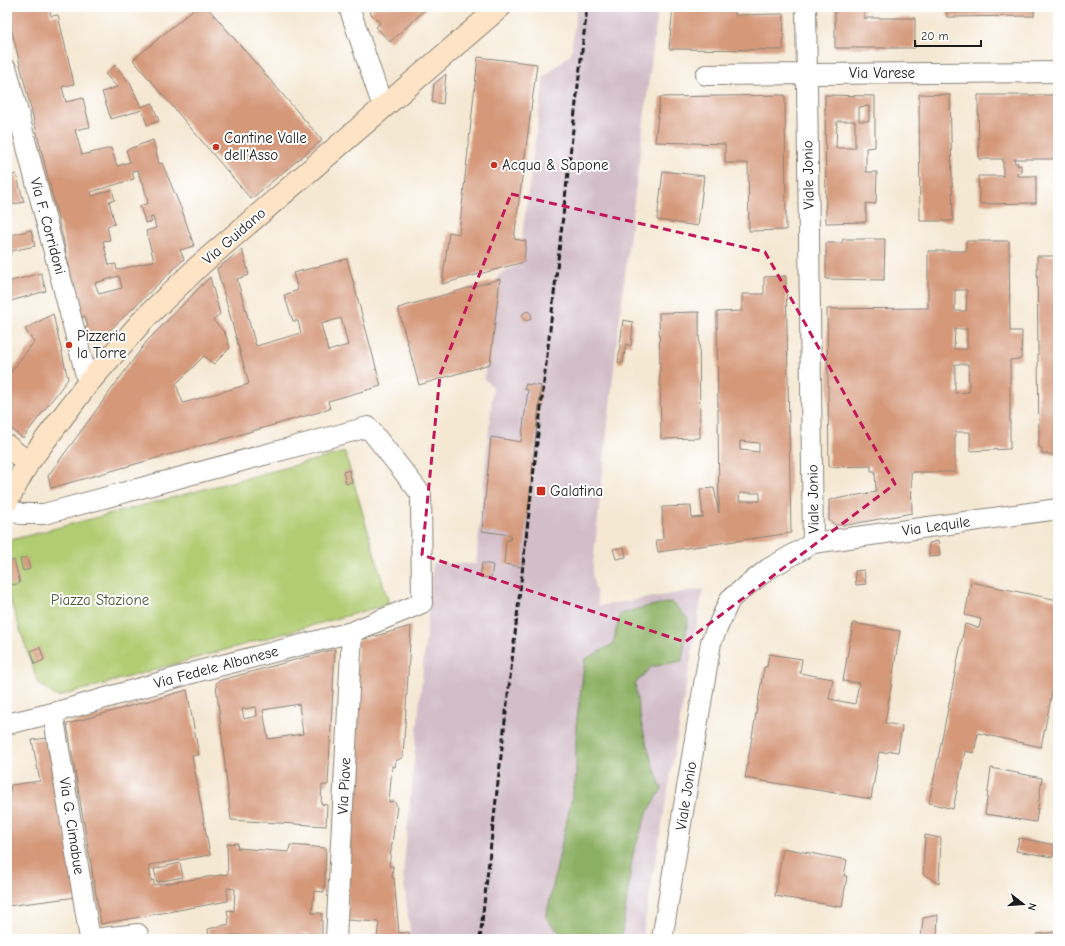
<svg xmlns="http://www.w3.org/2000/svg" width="1065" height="946" viewBox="0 0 1065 946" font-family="'Comic Neue',sans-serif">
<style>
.industrial{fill:#d2bdc8}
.green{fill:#b1cc72;stroke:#667447}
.forest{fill:#8cb064;stroke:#546640}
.building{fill:#d5997a;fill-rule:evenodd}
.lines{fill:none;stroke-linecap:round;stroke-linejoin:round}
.street-casing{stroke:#888278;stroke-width:22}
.secondary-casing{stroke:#888278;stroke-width:24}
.street{stroke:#fff;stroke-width:20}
.secondary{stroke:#fee4c5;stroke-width:22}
.rail{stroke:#1c1c1c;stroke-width:3;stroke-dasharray:6 3;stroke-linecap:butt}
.marked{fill:none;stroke:#c2185b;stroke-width:3;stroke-dasharray:8 5;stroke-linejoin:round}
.poi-dot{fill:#c8321e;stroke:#fff;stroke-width:1.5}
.labels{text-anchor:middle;stroke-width:4;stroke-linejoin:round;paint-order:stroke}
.street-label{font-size:15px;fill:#1c1c1c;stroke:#fff}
.poi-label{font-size:15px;fill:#1c1c1c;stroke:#fff;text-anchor:start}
.park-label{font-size:15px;fill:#505a3a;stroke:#fff}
</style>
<rect width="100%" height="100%" fill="#fff"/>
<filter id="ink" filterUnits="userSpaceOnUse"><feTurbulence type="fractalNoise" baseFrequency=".025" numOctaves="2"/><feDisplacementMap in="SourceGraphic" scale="8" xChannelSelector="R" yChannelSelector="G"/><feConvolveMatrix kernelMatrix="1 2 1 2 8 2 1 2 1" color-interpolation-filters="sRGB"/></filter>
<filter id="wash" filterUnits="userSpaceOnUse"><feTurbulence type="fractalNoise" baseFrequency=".012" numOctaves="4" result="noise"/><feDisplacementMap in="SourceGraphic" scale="16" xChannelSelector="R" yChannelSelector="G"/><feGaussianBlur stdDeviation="0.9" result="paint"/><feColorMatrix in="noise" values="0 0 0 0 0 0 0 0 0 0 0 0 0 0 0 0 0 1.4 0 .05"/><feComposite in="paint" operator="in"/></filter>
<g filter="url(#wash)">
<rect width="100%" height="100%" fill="#f5e8d3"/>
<path class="industrial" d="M577,7H658L618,331L592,574L599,606L703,589L642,939H411L403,875L433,563L476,564L493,387L484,379L498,275L518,265L544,77L571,54Z"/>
<path class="green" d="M345,452L389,604L57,697L38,683L7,591V541Z"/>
<path class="forest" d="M672,602L688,619L682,661L651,667L635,684C639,721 648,754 662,789L646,815L633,854L621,939H565L546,918L576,778V726L585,659L613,644L620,614L645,607Z"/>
<g id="blocks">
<path class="building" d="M11,7H49L51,16L58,15L74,84L62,87L66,102L83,98L90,127L75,130L82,155L111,148L117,166L130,162L126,150L153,140L159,164L162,163L183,213L194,246L180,250L184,259L105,335L88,340L85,327H88L85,316L80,318L63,238L7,12V8ZM138,170L141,182H143L148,203L140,206L144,218L145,223L152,222L150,218L153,217L156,228L146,231L154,261L117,270L116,264L109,265L103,241L110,240L107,226L115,224L109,201L115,200L112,190L92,196L91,192L134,179L132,171ZM119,276L122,288L99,294L95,283Z
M196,7H207L322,140L251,199L133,60Z
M373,7H428L390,42L376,27L380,23L370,13L374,8Z
M673,7H736L735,15L784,14L783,50L669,49Z
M835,7H864V18H915V48H835Z
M947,7H1034V16L947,17Z
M478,57L537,64L514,239L526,241L524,262L442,284L449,232L459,234Z
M115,65L130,83L141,107L152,103L159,121L147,125L142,110L111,119L102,92L117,87L105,74Z
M446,74L443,104L432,102L434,84Z
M919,94L950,95L953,221H920Z
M785,95L786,230L749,231L748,163H725V144L655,142L660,97Z
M825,95L875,96V147L866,148V172H877L876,204L866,203V222L826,223ZM869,106V121H859V107ZM837,121H855V148H836Z
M978,95H1058V159H1014L1015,163H1018L1017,166L1021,165V173H1017V176H1036V203L980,204L978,176H1003V159H979Z
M663,171L704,176L698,226L657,220Z
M16,174L24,202L10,205L12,209L7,210V176Z
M31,230L35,246L11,251V254L7,255V236Z
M843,239H885L884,280L826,279V243H842Z
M966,241H1009L1010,331H1022L1021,359L1010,360V449L970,451V432H955V472H911L912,513L847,525H835L829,520V500L876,492L875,471H871V466L829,467L827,309L928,308V251H966ZM955,290H967L966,311H955ZM955,329H967V349H954ZM955,364H968L969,392L955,393Z
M242,249L249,275L237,279L256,346L301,333L298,321H293L284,295L298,290L293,273L347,259L381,386L328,401L330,409L51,488L48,476L147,341L210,277L220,314L213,320L225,333L230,348L214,364L204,356L176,384L183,403L249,384L217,269ZM341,318L348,345L328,351L321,324Z
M1037,256H1058V454H1042V448L1039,447Z
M41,273L46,291L7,302V282Z
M786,276L791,533L658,552L656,540H663L662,507L691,506L692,518L703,517L700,489L714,488L719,513L717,312L742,311V294H764V277ZM740,441L759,443V452L740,450ZM740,493H760V501H739Z
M500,279L490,364L419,385L398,308Z
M522.5 316a4.5 4.5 0 1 1 9 0a4.5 4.5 0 1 1-9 0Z
M699,312L700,438L661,439L659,313Z
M53,314L68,379L23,438L7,426V377L34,342L25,329Z
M623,320L633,322L631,346L626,344L623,363H618Z
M526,384L541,386L522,567L504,564L506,540H510L511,535L482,531L491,437L521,442L528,390L524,389Z
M349,470L352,482L346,484L343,472Z
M938,541L940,556L929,557V543Z
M624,547L626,557L616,559L613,549Z
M27,557L30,569L23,571L20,559Z
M14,560L20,583L8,586L7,562Z
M482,563L493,565L491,578L480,577Z
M864,570L866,584L856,585L855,571Z
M971,582L1058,600V664L1041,747L978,733L974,753L965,751L953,809L929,803L965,624L979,628L981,619L965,615Z
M853,623L900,631L885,723L902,726L898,752L891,751L885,753L879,752L871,799L745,778L764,667H767L769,654L802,659L800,673L833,679L829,699L855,704L859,683L843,681Z
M411,626L403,757L396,761L395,767L392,766L389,802L394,801L397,806L389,866H393L392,878H394L399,933L409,932L410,939H368L377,937L379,922L347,920L348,896H345L358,641Z
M40,647L44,660L35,664L31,651Z
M335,649L328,785H322L321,804L327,805L326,826L231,820L216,684L218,681ZM299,704L303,734L268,739L263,710ZM256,707L257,716L244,719L242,709Z
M187,690L199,755L192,756L210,855L149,865L151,881L154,880V885L228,874L227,844L238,843L237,848L289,852L290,845L326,848L324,892L314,891L312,913H322V939H310V934L301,933V939H251V936L230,935V939H209L208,929L229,924L227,910L234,911L235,889L227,888L228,901L101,924L67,724Z
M48,738L77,897L7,906V805L11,785L40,781L32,740Z
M991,768L1042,778L1036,822L985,814Z
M925,835L941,838L939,884L923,874Z
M1019,838L1056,845L1053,857L1016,851Z
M783,848L847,860L844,876H847L842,907L775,896Z
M180,863L183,877L157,882L154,869Z
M938,915L937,939H921L923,918Z
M1058,932V939H1037V934Z"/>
</g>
</g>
<g filter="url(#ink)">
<use href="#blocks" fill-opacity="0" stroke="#888278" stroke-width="1"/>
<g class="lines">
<defs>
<path id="street" d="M349,7L383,107
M806,7L813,543
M7,70L88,383
M706,75L1058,72
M7,509L21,514H44L368,427L421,494L422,603L352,632L203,670L53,713L7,724
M53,713L90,939
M93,939L138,934V939
M336,939L352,632
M662,939L711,642L730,599L768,569L813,543L1058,509"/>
<path id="secondary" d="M7,446L28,463
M7,501L28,463L88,383L144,319L200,265L500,7"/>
</defs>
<use href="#street" class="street-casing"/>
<use href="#secondary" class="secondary-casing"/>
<use href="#street" class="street"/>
<use href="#secondary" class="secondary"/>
<path class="rail" d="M480,939L587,7"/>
</g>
</g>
<path class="marked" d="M511,194L765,252L895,484L685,642L422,555L440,375Z"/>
<g class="poi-dot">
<circle cx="216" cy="147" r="4"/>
<circle cx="494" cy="165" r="4"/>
<circle cx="69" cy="345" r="4"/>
<rect x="536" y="486" width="10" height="10" rx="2"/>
</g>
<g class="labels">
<g class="street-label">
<text x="882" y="78">Via Varese</text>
<text transform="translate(808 175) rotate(-91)" y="5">Viale Jonio</text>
<text transform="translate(48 226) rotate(75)" y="5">Via F. Corridoni</text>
<text transform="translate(234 236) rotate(-41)" y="5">Via Guidano</text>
<text transform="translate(813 499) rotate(-91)" y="5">Viale Jonio</text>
<text transform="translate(936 526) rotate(-8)" y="5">Via Lequile</text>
<text transform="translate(216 667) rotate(-15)" y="5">Via Fedele Albanese</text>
<text transform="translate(344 786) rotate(-87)" y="5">Via Piave</text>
<text transform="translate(686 796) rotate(-81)" y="5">Viale Jonio</text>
<text transform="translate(72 826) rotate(81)" y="5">Via G. Cimabue</text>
</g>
<g class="poi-label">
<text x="224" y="143">Cantine Valle<tspan x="224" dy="17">dell'Asso</tspan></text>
<text x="502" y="170">Acqua &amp; Sapone</text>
<text x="77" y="341">Pizzeria<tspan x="77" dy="17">la Torre</tspan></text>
<text x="550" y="496">Galatina</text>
</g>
<g class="park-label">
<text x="100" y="605">Piazza Stazione</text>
</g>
</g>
<rect width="1065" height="946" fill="none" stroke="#fff" stroke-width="24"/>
<g transform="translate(1023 904) rotate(107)" stroke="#ffffff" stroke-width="3" paint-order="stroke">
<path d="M0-3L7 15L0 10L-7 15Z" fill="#1c1c1c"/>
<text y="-6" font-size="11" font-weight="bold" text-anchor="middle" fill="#1c1c1c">N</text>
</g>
<path d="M915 40v6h66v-6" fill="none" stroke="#1c1c1c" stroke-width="2"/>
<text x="921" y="40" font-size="12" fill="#1c1c1c" stroke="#ffffff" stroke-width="3" paint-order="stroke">20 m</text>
</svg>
